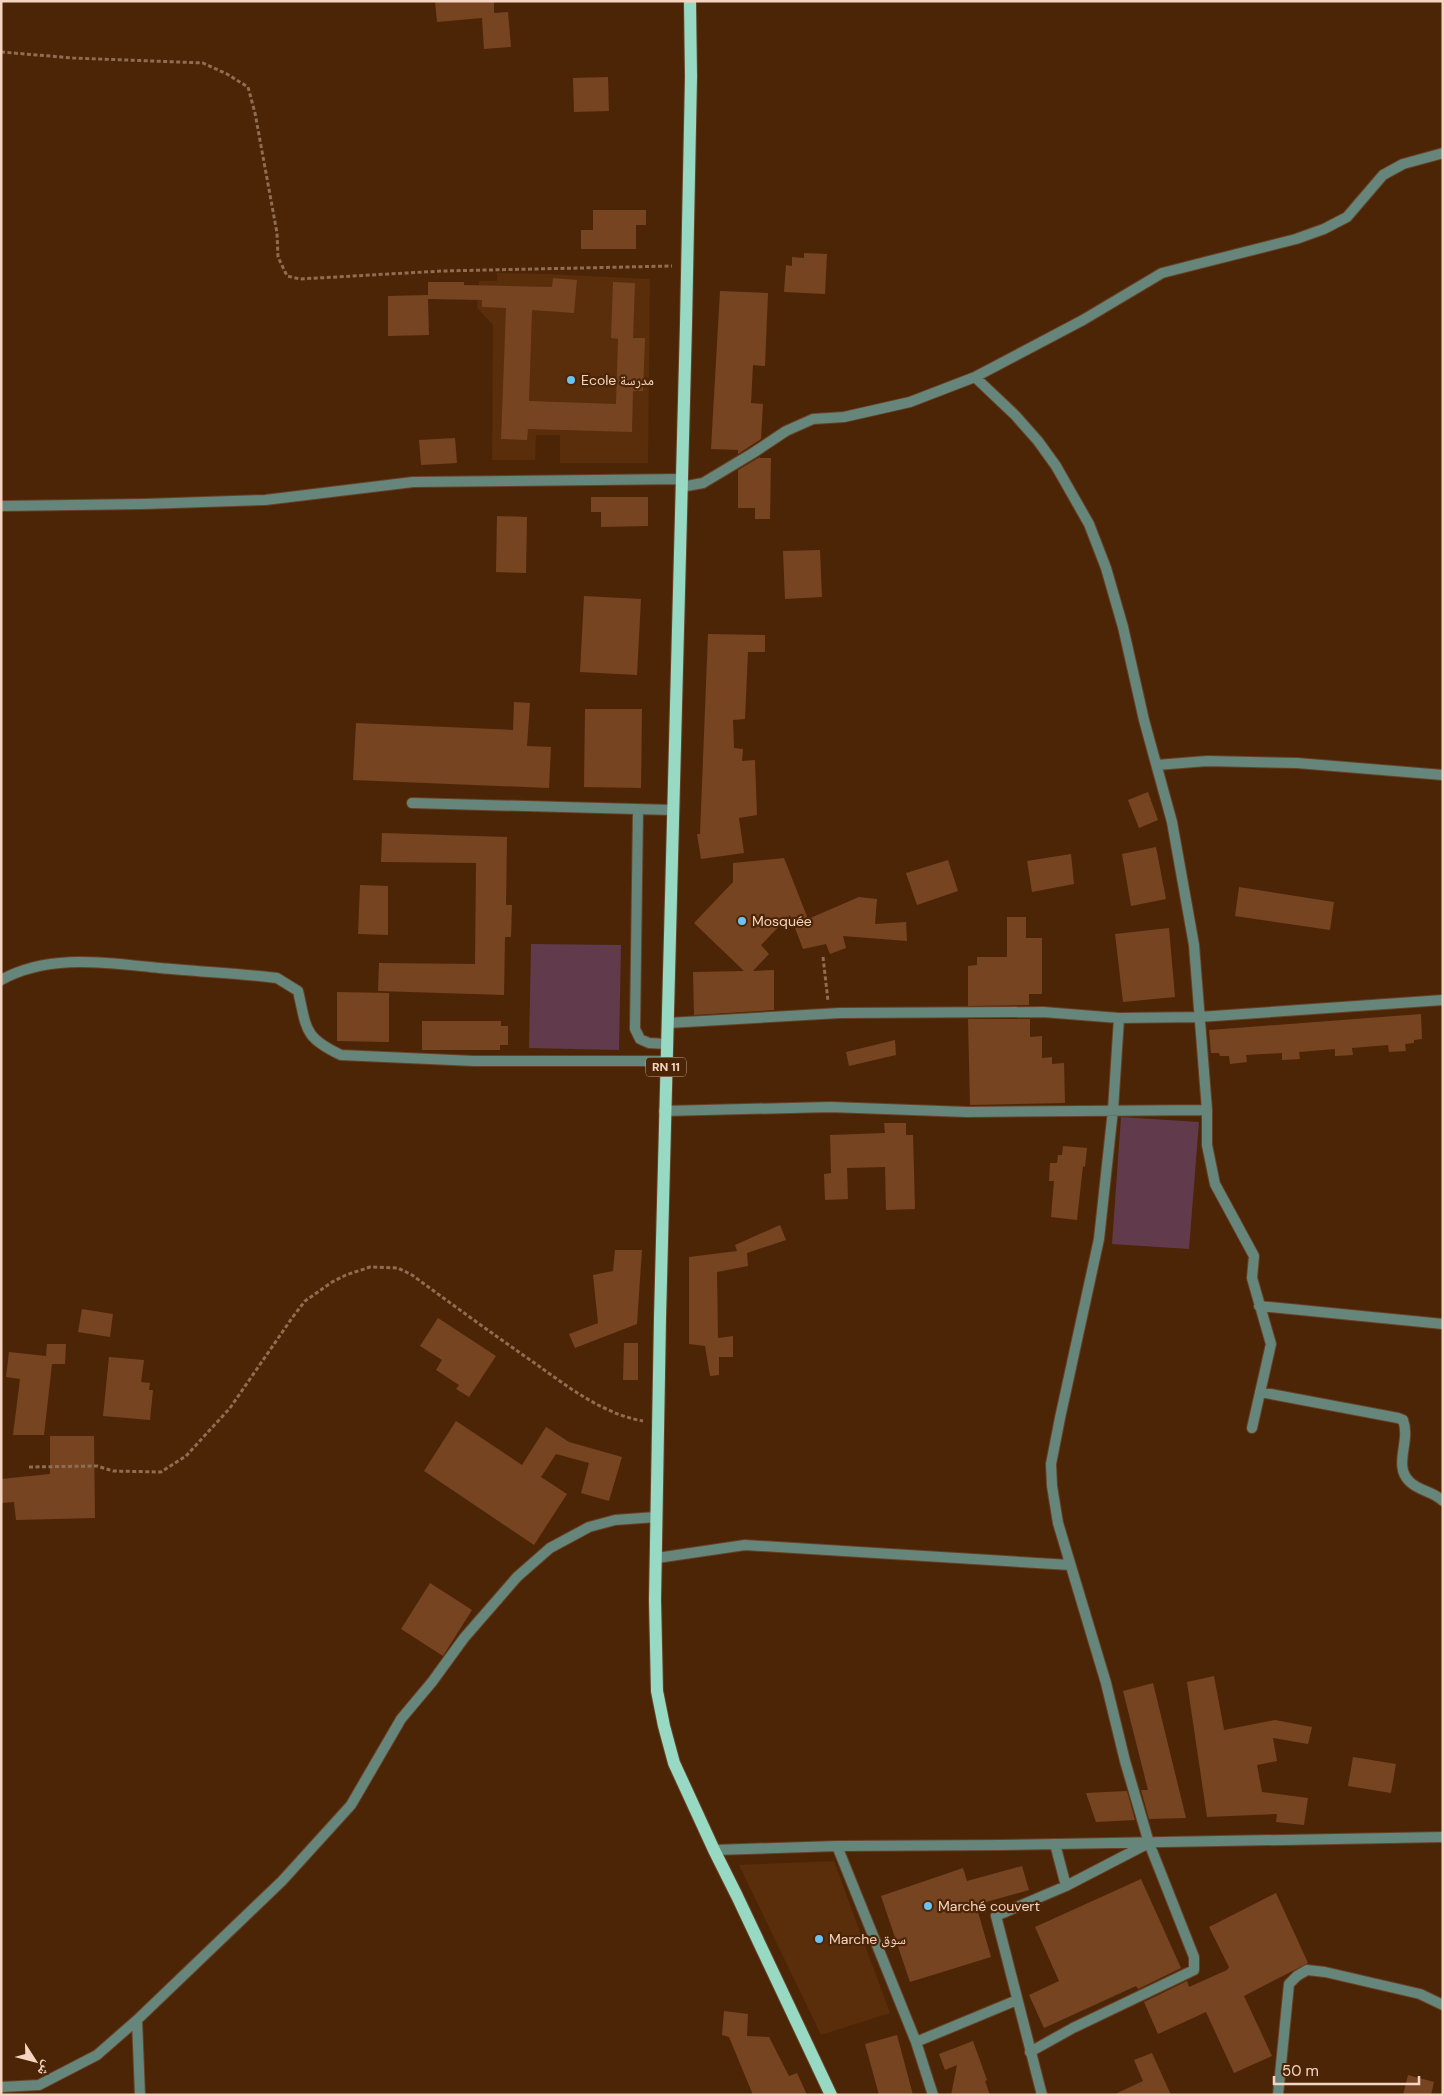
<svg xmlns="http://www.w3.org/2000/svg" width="1444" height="2096" viewBox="0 0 1444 2096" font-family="'DM Sans','Noto Naskh Arabic',sans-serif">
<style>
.built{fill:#5a2d0b}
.green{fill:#613a4b}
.building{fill:#742}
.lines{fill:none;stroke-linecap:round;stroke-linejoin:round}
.street-casing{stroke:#674125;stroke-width:12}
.primary-casing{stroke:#674125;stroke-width:14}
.path{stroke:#906c52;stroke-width:3;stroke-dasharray:4 2.5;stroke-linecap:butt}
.street{stroke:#66857b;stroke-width:10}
.primary{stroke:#98d9c4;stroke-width:12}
.poi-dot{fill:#6ac3f1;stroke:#4c2507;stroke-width:2}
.labels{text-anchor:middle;stroke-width:4.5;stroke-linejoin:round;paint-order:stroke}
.shield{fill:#4c2507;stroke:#c2a089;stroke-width:1}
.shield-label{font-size:12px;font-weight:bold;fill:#f5d5c1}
.poi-label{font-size:14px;fill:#f5d5c1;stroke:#4c2507;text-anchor:start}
</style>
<rect width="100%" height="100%" fill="#4c2507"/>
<path class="built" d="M497,273L547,274L650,279L648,463H560V435H536L535,460H492L493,325L477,308L479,281H497Z
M834,1861L890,2013L821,2035L739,1865Z"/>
<path class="green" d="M531,944L621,945L619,1050L529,1048Z
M1121,1117L1199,1122L1189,1249L1112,1244Z"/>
<path class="building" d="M435,1H494V13L508,12L511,47L484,49L482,18L437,22Z
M608,77L609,111L574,112L573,78Z
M593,210H646V225H636V249H581V230H593Z
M804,253L827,254L825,294L784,292L786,265L792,266V257L804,258Z
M553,278L577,280L574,313L532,310L529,401L616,404L618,339L611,338L613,282L635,283L633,338H645L643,391H633L632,432L528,429L527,440L501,439L506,308L482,307V300L428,299L429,335L388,336V296L428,295V282H464V285L552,287Z
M720,291L768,293L765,366L753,365L751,403L763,404L761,439L738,454V450L711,449Z
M455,438L457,463L421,465L419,440Z
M760,457V458H771L770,519H755V508H738V470Z
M591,497H648V526L601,527V512H591Z
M497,516L527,517L526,573L496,572Z
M820,550L822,597L785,599L783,551Z
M584,596L641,599L637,675L580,672Z
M708,634L765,635V652H748L745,719L733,720L734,748L743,749L742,761L755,760L757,815L739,818L744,853L701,859L697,834H700Z
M514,702L530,703L527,746L551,747L549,788L353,780L356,723L513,730Z
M585,709H642L641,788L584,787Z
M1148,792L1158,820L1139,828L1128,800Z
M382,833L507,837L506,905H512L511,937H505L504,995L378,991L379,963L475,964L476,863L381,862Z
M1156,847L1166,899L1131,906L1122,854Z
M1071,854L1074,884L1032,892L1027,861Z
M784,858L808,919L859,897L877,899L875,924L906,922L907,941L843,936L846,948L830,954L826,944L803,949L790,915L761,945L769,954L753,971L774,970V1010L694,1015L693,972L744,971L694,923L733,882V863Z
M948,860L958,891L917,905L906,873Z
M360,885L388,886V935L358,934Z
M1239,887L1334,902L1330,930L1235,916Z
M1007,917H1026V938H1042V994H1029V1005L968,1006V966L977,965V957H1007Z
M1169,928L1175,997L1123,1002L1115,934Z
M337,992L389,993V1042L337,1041Z
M1421,1014L1422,1039L1414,1040V1043L1405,1044L1406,1051L1389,1052L1388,1045L1352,1048L1353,1055L1335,1056V1049L1299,1052L1300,1059L1282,1060V1053L1246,1055L1247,1062L1230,1064L1229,1056H1220L1219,1053H1211L1209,1030Z
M968,1019H1030V1037L1042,1036V1058L1052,1057V1064L1064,1063L1065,1103L970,1105Z
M422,1021H501V1026H508V1045H500V1050H422Z
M895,1040L896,1055L849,1066L846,1052Z
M884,1123H906V1135H913L915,1209L886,1210L885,1167L847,1168L848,1199L825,1200L824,1174L831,1173L830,1135L885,1133Z
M1063,1146L1087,1148L1085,1167L1083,1166L1077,1220L1051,1217L1054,1181H1049L1050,1163H1057L1058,1155H1062Z
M780,1225L786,1240L747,1253L748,1266L717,1272L718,1338L733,1336V1357H719V1375L710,1376L705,1346L689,1344V1257L737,1251L735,1245Z
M615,1250H642L637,1324L575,1348L569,1334L598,1323L593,1275L613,1271Z
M82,1309L113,1314L110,1337L78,1332Z
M438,1318L496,1356L469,1397L456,1389L459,1385L436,1370L442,1360L420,1346Z
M624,1343H638V1380H623Z
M47,1344H66L65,1364H52L44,1435H13L20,1379L6,1377L9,1352L46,1356Z
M109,1357L144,1360L141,1382L150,1383L149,1390H153L150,1420L103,1416Z
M456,1421L522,1465L546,1427L569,1442L622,1457L609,1501L581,1493L589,1463L556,1454L541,1477L567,1494L534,1545L424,1471Z
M50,1436H94L95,1518L16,1520L14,1502L2,1503L1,1479L50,1474Z
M430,1583L472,1610L443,1656L401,1629Z
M1214,1676L1224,1730L1275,1720L1312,1727L1308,1744L1273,1738L1277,1761L1257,1765L1262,1792L1308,1798L1304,1825L1276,1822L1277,1814L1207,1817L1187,1682Z
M1153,1683L1186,1818L1149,1819L1141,1790H1148L1123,1691Z
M1353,1757L1396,1764L1391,1793L1348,1786Z
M1127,1791L1135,1820L1096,1822L1086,1793Z
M1022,1866L1029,1890L976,1905L991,1957L910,1982L881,1896L963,1868L967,1881Z
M1141,1879L1181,1968L1138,1989L1136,1986L1044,2028L1029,1995L1059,1981L1035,1927Z
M1276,1893L1308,1963L1244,1996L1272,2056L1234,2073L1206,2012L1158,2034L1144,2002L1187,1981L1189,1987L1227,1970L1229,1967L1209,1927Z
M724,2011L748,2014L747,2036L769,2037L789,2076L797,2073L807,2095H753L729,2037L722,2035Z
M897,2035L913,2095H879L865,2044Z
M973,2041L987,2080L985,2081L990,2095H951L957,2065L945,2070L939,2054Z
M1152,2053L1171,2095H1113L1143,2081L1134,2060Z
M1408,2075L1434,2082L1431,2095H1403Z"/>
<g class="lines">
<defs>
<path id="street" d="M975,377L1015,415L1038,441L1056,466L1089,524L1106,568L1123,627L1144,720L1172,822L1194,945L1207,1110
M681,487L703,483L753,453L786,431L813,419L844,417L910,402L975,377L1083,320L1162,273L1296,239L1324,229L1347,217L1383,175L1403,164L1443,153
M1,506L144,504L265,500L413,482L682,479
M1157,765L1207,761L1297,763L1443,775
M412,803L673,810
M638,810L635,1029L640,1039L649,1043L667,1044
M1,980C50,953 106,963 160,968C193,971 226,973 259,976L277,978L298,991C307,1029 303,1037 341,1055L474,1061H666
M668,1023L840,1013L1043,1012L1119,1018
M664,1111L830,1107L967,1112L1207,1110V1145L1215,1184L1254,1256L1252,1278L1271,1344L1252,1428
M1259,1306L1443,1324
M1260,1392L1398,1418L1403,1420C1411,1441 1393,1465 1409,1481C1418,1491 1433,1491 1443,1501
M657,1558L745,1545L1070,1565
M837,1846L916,2042L933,2095
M714,1850L837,1846L1001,1845L1443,1837
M1066,1886L1147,1844
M137,2020L140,2095
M916,2042L1017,2000
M1030,2052L1073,2028L1194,1970V1957L1149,1843L1125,1761L1106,1683L1058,1523L1052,1486L1051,1464L1060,1418L1099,1239L1113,1110L1119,1018L1199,1017L1443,1000
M1,2087L39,2085L97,2055L137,2020L282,1881L351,1805L401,1719L432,1682L464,1638L517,1577L550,1548L589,1527L615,1520L656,1517
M1042,2095L996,1916L1066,1886L1055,1844
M1278,2095L1289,1984L1297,1976L1307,1970L1325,1972L1420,1994L1443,2005"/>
<path id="primary" d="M690,1L691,77L686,324L660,1318L655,1600L657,1691L664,1726L674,1763L714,1850L737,1896L831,2095"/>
</defs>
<use href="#street" class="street-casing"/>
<use href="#primary" class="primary-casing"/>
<path class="path" d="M1,52L73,58L203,63L227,74L248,87L255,113L277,233L278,257L287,276L300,279L442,271L672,266
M823,957L828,1001
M29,1467L97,1466L113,1471L161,1472L186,1456L230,1408L292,1318L305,1301L332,1282L346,1275L370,1267L398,1268L412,1275C453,1305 494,1335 536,1364C568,1387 603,1414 643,1421"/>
<use href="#street" class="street"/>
<use href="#primary" class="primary"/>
</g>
<g class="poi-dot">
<circle cx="571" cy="380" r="5"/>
<circle cx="742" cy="921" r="5"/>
<circle cx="928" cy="1906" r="5"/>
<circle cx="819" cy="1939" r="5"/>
</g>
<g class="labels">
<rect class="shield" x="646" y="1057.5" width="40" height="19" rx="4"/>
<g class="shield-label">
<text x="666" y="1071">RN 11</text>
</g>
<g class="poi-label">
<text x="581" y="385">Ecole مدرسة</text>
<text x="752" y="926">Mosquée</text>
<text x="938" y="1911">Marché couvert</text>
<text x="829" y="1944">Marche سوق</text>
</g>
</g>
<rect width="1444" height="2096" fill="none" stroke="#f5d5c1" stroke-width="5"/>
<g transform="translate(35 2061) rotate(126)" stroke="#4c2507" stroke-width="4" paint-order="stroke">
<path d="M0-4L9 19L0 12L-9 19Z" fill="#f5d5c1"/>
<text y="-8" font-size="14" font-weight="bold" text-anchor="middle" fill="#f5d5c1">ش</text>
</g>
<path d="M1274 2076v8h145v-8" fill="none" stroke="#f5d5c1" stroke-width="2.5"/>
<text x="1282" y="2076" font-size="15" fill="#f5d5c1" stroke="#4c2507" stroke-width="4" paint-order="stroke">50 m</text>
</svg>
